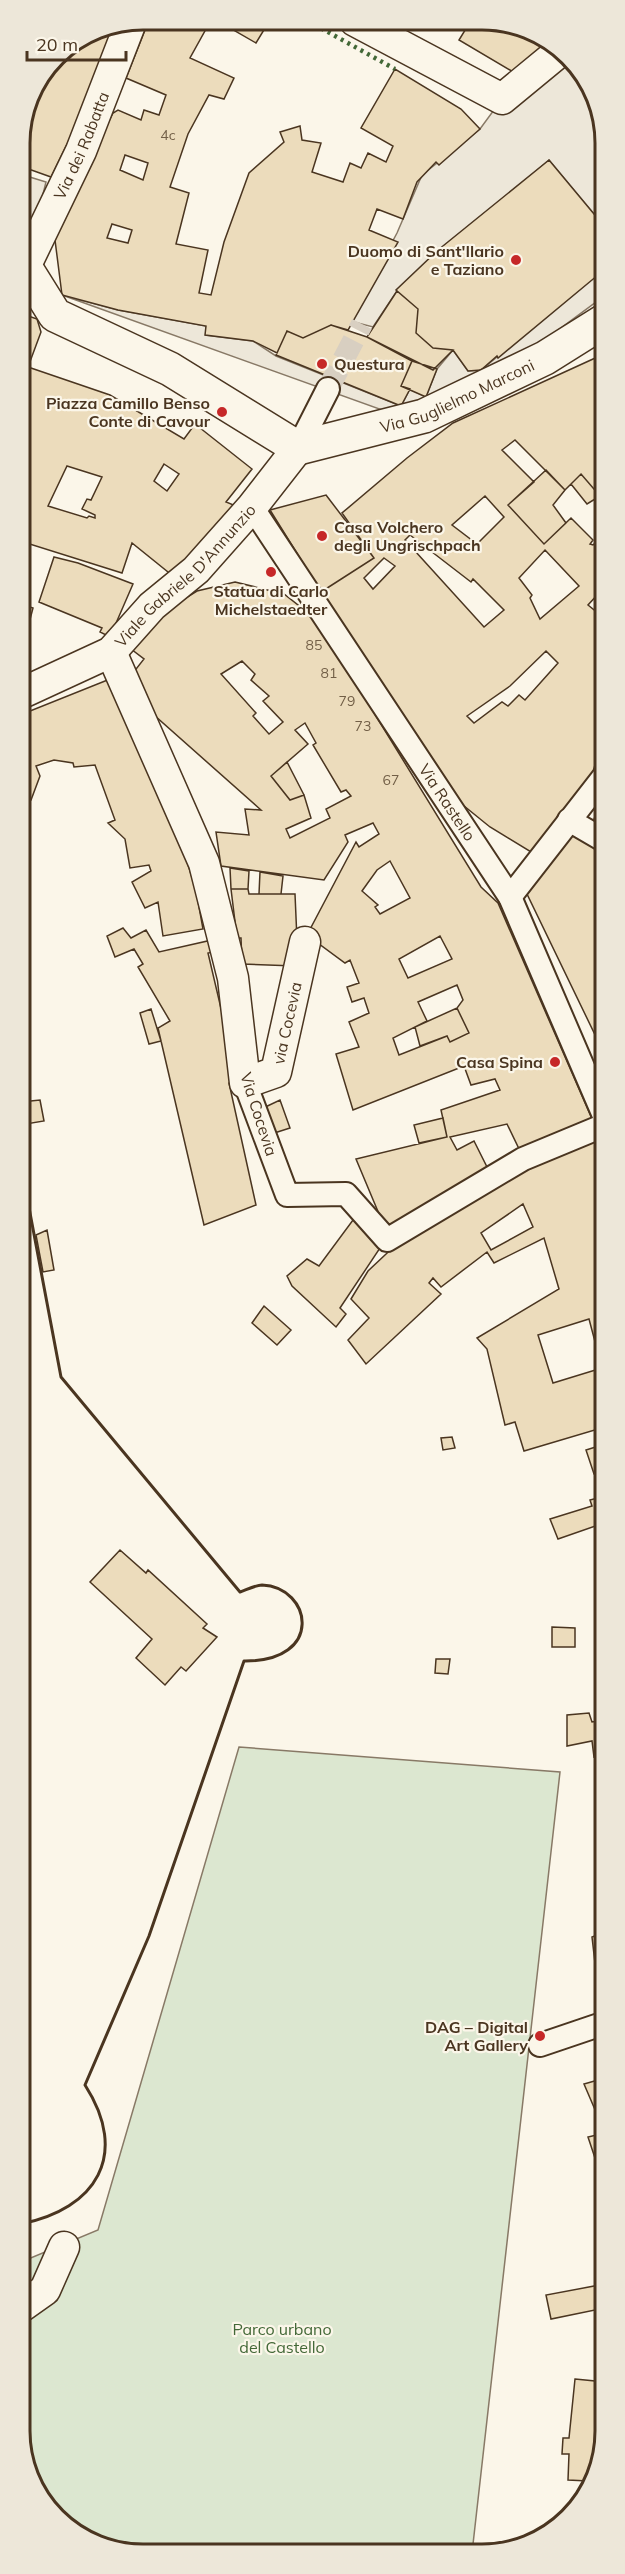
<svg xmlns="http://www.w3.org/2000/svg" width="625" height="2574" viewBox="0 0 625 2574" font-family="Mulish,sans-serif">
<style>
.green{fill:#dce7d0;stroke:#887966;stroke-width:1.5}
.parking{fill:#ede7d9;stroke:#887966;stroke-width:1.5}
.building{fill:#ecdcbc;stroke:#4a3520;stroke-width:1.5;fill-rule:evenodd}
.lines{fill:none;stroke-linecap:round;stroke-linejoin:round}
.pedestrian-tunnel{stroke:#d8cfc1;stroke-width:22;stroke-dasharray:22 11;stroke-linecap:butt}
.pedestrian-casing{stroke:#4a3520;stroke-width:26}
.minor-casing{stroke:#4a3520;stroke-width:33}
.secondary-casing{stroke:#4a3520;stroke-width:36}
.pedestrian{stroke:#fbf6e9;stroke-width:22}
.minor{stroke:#fbf6e9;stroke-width:30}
.secondary{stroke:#fbf6e9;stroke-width:33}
.hedge{stroke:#436837;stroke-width:4.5;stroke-dasharray:3 4.5;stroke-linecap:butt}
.wall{stroke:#4a3520;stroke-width:3}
.poi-dot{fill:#c62828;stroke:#fbf6e9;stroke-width:2}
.labels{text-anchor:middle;stroke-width:4.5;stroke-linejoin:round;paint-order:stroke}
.number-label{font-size:14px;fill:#725f47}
.street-label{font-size:16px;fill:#4a3520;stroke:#fbf6e9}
.poi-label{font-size:16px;font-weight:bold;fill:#4a3520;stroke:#fbf6e9;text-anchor:end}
.park-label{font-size:16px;fill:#436837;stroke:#fbf6e9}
.rim{fill:none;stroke:#4a3520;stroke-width:3}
</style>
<rect width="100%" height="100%" fill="#fbf6e9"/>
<path class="green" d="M605,802V831L593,820Z
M239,1747L560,1772L472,2553L119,2552L55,2518L21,2447V2262L98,2230Z"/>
<path class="parking" d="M559,52L575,61L604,127V226L549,160L397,291L373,327L350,321L397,233L422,175L480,129L502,99Z
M20,174L46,182L25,267H20Z
M604,269V296L507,368L396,415L62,295L118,310L206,326V335L253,341L276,356L401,406L410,389L426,397L437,369L453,350L468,371L481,370Z"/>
<path class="building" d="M149,20H211L190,58L234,78L224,99L209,95L188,134L170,187L189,193L176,244L208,250L199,293L211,295L224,242L249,173L284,142L280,132L300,126L302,140L321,143L312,172L343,182L350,163L361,168L368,153L386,162L393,146L361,128L395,69L461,109L480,129L439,165L436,162L417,182L403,219L377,209L369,230L398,242L348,330L331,325L303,338L287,331L277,353L253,341L205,335L206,326L118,310L62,295L55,240L69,201L113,113L118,110L141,120L144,110L159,115L166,95L126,78ZM125,155L148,163L143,180L120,170ZM112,224L132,230L128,243L107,238Z
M216,20H270L256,43Z
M470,22H506L548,46L515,73L459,40Z
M120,24L77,124L51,177L20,166V135L26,112L41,76L56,55L96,29Z
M549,160L604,226V270L498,358L497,356L481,370L468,371L453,350L433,348L416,333L418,309L396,290L438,250Z
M397,291L418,309L416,333L433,348L453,350L433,370L367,337Z
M20,313L37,319L41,332L28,367L110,395L184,439L195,424L252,469L226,502L236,506L173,576L132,543L122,573L20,541ZM164,464L179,474L167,491L154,481ZM67,466L102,477L91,500L87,499L82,509L95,515V518L89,516L87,518L48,506Z
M331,325L367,337L412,361L401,386L410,389L401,406L276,355L287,331L303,338Z
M604,354L605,420L598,424L605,432V492L600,496L581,474L565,490L515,440L502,450L534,482L508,505L544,544L571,518L593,540L590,544L593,545L605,533V597L599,593L588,605L598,613L605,601L602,721L605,729L593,772L536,855L490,827L453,797L321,592L374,558L342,513L407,458L453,423ZM485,496L504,517L477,544L452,525ZM410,535L471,582L473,579L504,610L484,627L405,540ZM545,550L579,586L540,619L530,598L532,595L519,578ZM384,558L395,566L373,589L364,578ZM546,651L558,663L525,700L519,695L508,706L502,702L474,723L467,716L510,686Z
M412,361L437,369L426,397L401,386Z
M546,470L565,490L553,505L566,523L544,544L508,505Z
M581,474L600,496L587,504L571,484Z
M326,495L374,558L321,592L270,510Z
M54,557L78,563L133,584L110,637L100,632L102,628L39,602Z
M235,582L284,594L317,620L481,887L498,903L593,1121L522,1155L507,1124L450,1137L457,1150L474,1141L491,1175L387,1233L356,1159L447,1137L441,1110L500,1090L495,1079L471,1085L464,1066L353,1110L336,1054L359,1047L349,1022L369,1013L364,998L352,1002L347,987L359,983L350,960L345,963L307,935L356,842L359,847L379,834L373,823L345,835L348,842L324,880L221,866L216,832L249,835L245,809L261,810L145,707L129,678L144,659L127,646L150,620L197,591ZM242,661L255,674L251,680L269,696L263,701L283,722L269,734L253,716L256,713L221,674ZM305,723L316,743L313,745L341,792L346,790L351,796L326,809L330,818L290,838L286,829L311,818L304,795L290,800L271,776L308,744L295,730ZM390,861L410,898L380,914L375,907L378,905L362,891L377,870ZM440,936L452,959L408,978L399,959ZM457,985L463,1000L457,1008L469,1033L450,1042L447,1036L399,1055L393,1038L427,1021L418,1002Z
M20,604L33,608L26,635L20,634Z
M115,677L184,852L196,890L203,929L163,936L158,902L145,908L132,882L151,871L149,865L130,868L125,839L108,823L115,820L95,765L74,767L73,763L54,760L36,766L40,776L31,800L20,801V715Z
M287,762L304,795L290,800L271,776Z
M572,832L605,849V899L599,907L605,912V1062L598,1041L527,894Z
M230,868L249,871L248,889H231Z
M260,872L283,876L281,894H259Z
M231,889H248L249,894H295L297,940L295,966L242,964L241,938H237Z
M123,928L131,938L146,930L159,952L212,940L214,952L208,953L238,1081L229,1083L256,1205L204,1225L158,1028L170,1021L138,967L143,964L134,949L115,957L107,936Z
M457,1008L469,1033L450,1042L447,1036L420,1046L415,1027Z
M151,1009L161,1041L149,1044L140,1013Z
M40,1100L44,1121L26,1124L21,1102Z
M280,1100L290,1128L268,1135L259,1110Z
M443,1118L447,1137L419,1143L414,1125Z
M598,1132L605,1157V1427L524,1451L515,1422L505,1425L487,1349L477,1338L559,1289L544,1238L494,1263L487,1252L441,1287L433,1278L429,1283L441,1294L366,1364L348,1340L369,1318L351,1299L368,1271L402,1239L520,1164ZM523,1204L533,1227L491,1250L481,1233ZM589,1319L602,1368L553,1383L538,1335Z
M353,1220L384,1242L340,1308L346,1314L336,1327L292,1286L287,1276L307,1259L319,1266Z
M47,1230L54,1270L43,1272L36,1235Z
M264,1306L291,1330L277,1345L252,1323Z
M452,1437L455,1448L443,1450L441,1438Z
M605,1444V1472L594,1474L586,1450Z
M605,1496V1526L604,1523L558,1539L550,1519L592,1506L590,1500Z
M120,1550L146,1573L148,1570L207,1624L203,1628L217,1637L186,1671L181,1667L165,1685L136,1658L152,1639L90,1582Z
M552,1627L575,1628V1647H552Z
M436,1659H450L448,1674L435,1673Z
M589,1713L592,1722L605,1720V1755L594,1757L592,1741L567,1746V1715Z
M605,1774V1802L601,1803L595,1775Z
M605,1932V1987L598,1989L592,1937Z
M605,2078V2188L588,2137L605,2133L584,2084Z
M605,2284V2308L551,2319L546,2295Z
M575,2379L605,2382L601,2448L588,2481L568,2480L569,2454H562L563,2438H569Z"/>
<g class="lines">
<path class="pedestrian-tunnel" d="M328,389L362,324"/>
<defs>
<g id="pedestrian">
<path d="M298,448L328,389"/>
<path id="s1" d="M252,507L510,897L605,1118"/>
<path d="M569,820L605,841"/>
<path d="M510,897L605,775"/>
<path d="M245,1083L287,1195L346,1194L387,1240L523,1159L605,1125"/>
<path d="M540,2045L605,2023"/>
</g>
<g id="minor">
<path d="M355,21L502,99L559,52"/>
<path id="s2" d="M25,267L81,151L131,22"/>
<path id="s3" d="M111,652L204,863L233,978L245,1083L276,1072L305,942"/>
<path id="s4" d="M20,694L111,652L152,606L196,570L252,507L298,448"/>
<path d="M21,2307L45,2290L64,2247"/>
</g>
<g id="secondary">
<path id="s5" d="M20,267H25L55,315L170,369L298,448L424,416L545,358L604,321"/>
</g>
</defs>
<use href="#pedestrian" class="pedestrian-casing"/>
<use href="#minor" class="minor-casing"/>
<use href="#secondary" class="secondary-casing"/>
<use href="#pedestrian" class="pedestrian"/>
<use href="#minor" class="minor"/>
<use href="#secondary" class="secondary"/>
<path class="hedge" d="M308,21L395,69"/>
<path class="wall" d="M20,1160L61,1377L240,1592C246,1590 256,1585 262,1585C312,1587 325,1662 244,1661L149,1936L85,2085C130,2155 96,2209 21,2224"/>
</g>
<g class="poi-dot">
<circle cx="516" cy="260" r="6"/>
<circle cx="322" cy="364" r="6"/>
<circle cx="222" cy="412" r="6"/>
<circle cx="322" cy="536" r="6"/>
<circle cx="271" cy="572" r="6"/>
<circle cx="555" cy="1062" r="6"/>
<circle cx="540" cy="2036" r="6"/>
</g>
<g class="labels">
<g class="number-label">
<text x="168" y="140">4c</text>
<text x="314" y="650">85</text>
<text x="329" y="678">81</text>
<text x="347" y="706">79</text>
<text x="363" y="731">73</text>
<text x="391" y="785">67</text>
</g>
<g class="street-label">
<text dy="6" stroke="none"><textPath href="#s2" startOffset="134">Via dei Rabatta</textPath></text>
<text dy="6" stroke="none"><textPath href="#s5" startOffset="507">Via Guglielmo Marconi</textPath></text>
<text dy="6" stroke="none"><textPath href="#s4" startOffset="207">Viale Gabriele D'Annunzio</textPath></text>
<text dy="6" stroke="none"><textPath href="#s1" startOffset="354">Via Rastello</textPath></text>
<text dy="6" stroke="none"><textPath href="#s3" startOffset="538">via Cocevia</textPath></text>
<text transform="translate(259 1114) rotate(72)" y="6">Via Cocevia</text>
</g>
<g class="poi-label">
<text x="504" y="257">Duomo di Sant'Ilario<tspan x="504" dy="18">e Taziano</tspan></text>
<text x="334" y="370" text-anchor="start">Questura</text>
<text x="210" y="409">Piazza Camillo Benso<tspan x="210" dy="18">Conte di Cavour</tspan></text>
<text x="334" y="533" text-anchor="start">Casa Volchero<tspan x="334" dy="18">degli Ungrischpach</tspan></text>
<text x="271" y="597" text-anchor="middle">Statua di Carlo<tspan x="271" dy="18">Michelstaedter</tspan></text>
<text x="543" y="1068">Casa Spina</text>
<text x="528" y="2033">DAG – Digital<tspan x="528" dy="18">Art Gallery</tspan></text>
</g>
<g class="park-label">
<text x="282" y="2335">Parco urbano<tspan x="282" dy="18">del Castello</tspan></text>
</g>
</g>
<path d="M0 0H625V2574H0ZM143 30H482A113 113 0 0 1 595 143V2431A113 113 0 0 1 482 2544H143A113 113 0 0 1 30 2431V143A113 113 0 0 1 143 30Z" fill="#ede7d9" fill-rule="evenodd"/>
<path class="rim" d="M143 30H482A113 113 0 0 1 595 143V2431A113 113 0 0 1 482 2544H143A113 113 0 0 1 30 2431V143A113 113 0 0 1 143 30Z"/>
<path d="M27 51v9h99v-9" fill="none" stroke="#4a3520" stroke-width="3"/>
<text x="36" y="51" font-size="18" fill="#4a3520" stroke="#fbf6e9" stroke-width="4.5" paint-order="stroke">20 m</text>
</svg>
